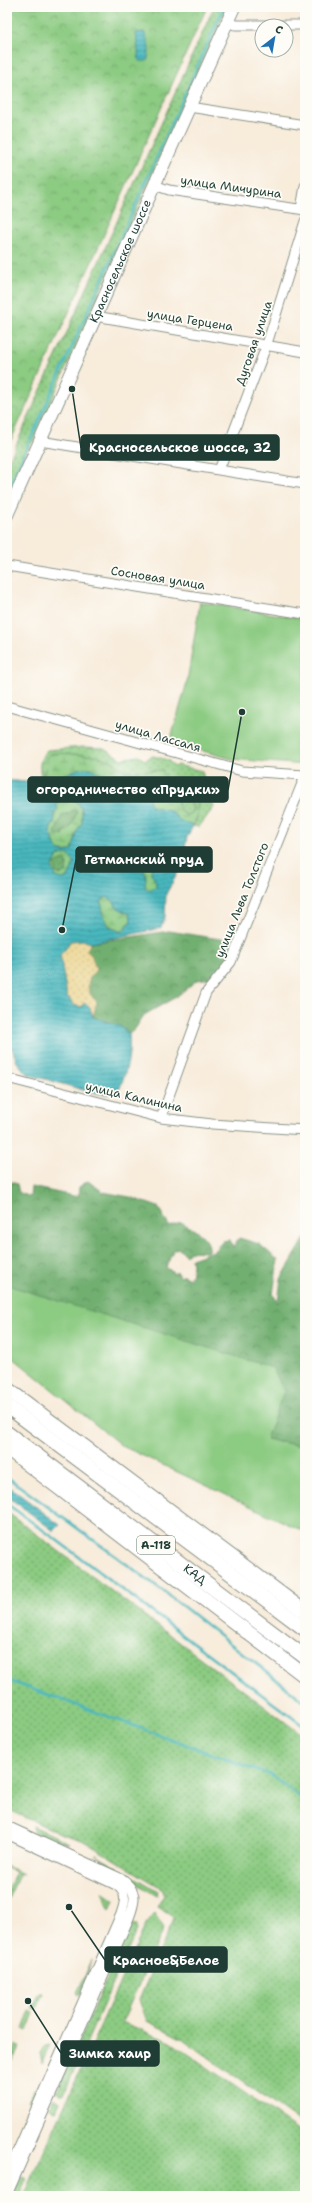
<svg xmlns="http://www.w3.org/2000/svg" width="312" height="2203" viewBox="0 0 312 2203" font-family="'Shantell Sans',sans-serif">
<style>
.grass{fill:url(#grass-dots);stroke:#56845b}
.forest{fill:url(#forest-crowns);stroke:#487652}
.wetland{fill:url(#wetland-marsh);stroke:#56845b;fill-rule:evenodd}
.sand{fill:url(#sand-dots);stroke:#868c69}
.park{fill:url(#park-crowns);stroke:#56845b}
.garden{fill:#8ccb82;stroke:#56845b}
.water{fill:url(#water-rules);stroke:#347a79;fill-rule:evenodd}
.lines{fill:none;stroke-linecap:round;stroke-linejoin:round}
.stream{stroke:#48b7be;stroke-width:2.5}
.minor-casing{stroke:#8c9488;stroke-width:11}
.major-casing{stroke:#8c9488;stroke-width:14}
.highway-casing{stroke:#8c9488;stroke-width:16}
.minor{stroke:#fff;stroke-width:9}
.major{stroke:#fff;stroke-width:12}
.highway{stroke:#fff;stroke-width:14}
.labels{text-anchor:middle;stroke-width:3.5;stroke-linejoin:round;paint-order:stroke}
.shield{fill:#fdfcf7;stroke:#62766e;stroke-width:1}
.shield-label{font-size:11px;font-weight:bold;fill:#1f3d34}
.street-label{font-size:12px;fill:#1f3d34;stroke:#fdfcf7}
.leader{fill:none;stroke:#1f3d34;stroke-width:1.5}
.callout-dot{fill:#1f3d34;stroke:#fdfcf7;stroke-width:1.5}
.callout{fill:#1f3d34;stroke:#1f3d34;stroke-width:1.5}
.callout-label{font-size:13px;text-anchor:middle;font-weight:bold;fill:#fff}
</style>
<defs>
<pattern id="grass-dots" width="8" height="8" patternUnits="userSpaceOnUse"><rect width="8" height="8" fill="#8ccb82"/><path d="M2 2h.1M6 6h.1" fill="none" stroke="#72a66b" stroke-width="1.8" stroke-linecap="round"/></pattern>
<pattern id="forest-crowns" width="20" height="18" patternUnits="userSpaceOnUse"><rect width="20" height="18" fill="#71af70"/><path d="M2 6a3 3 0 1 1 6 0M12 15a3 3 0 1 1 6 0" fill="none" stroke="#5c905d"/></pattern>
<pattern id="wetland-marsh" width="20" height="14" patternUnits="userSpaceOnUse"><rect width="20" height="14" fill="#8ccb82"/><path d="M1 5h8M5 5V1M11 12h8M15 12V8" fill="none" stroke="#72a66b"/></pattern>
<pattern id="sand-dots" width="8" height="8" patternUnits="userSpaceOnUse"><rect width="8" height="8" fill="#eeda9e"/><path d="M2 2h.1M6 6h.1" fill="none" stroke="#ccbc89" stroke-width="1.8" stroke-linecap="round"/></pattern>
<pattern id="park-crowns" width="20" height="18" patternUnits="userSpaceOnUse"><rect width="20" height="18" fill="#8ccb82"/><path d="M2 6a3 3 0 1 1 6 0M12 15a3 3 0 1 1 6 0" fill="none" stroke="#72a66b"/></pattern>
<pattern id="water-rules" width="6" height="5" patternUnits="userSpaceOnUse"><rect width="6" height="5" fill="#48b7be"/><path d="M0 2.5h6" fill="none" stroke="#3b969b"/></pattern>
</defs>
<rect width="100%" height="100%" fill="#fdfcf7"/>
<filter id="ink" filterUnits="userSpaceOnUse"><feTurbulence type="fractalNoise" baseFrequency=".025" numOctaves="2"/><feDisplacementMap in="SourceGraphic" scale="8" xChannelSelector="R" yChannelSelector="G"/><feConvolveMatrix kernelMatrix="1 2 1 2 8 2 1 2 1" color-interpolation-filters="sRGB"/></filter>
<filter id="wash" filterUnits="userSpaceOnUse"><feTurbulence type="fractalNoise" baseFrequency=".012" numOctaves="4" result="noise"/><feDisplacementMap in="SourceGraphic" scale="16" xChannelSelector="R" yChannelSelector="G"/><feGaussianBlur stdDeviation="0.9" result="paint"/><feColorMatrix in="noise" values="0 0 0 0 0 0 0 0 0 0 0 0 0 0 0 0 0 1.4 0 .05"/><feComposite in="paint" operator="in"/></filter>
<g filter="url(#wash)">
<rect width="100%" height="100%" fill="#f8ecdb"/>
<path class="grass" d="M214,7H227L34,440C20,459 16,479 7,500V465Z
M83,747L104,748L121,759L138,756L145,760L153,756L168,760L174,767L177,765L202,771L207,792L214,807L199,827L193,826L197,819L198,798L174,779L173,799L163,792L166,778L153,770C131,774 128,773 110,760L46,769L41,777C39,766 39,758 47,750Z
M182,796L190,800L193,808L191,813L186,815C179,811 177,805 178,798Z
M7,1512L305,1737V2126L183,2039L147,2021L139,2000L173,1921V1917L157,1907L164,1895L163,1889L82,1840L62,1834L7,1809Z
M33,1826L69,1843V1844L52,1840L33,1832Z
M96,1855L118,1868L116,1871Z
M7,1866L23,1874L20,1873L7,1901V1892L16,1872L7,1868Z
M125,1871L158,1891L157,1896L123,1875Z
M102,1892L114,1900L110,1911Z
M154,1913L164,1928L122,2022L171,2042L305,2135V2196H24L146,1924Z
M132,1922L137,1925V1929L64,2093H60L57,2091Z
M92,1960L81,1994L79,1995L77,1993Z
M39,1993H43L36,2009L32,2008Z
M30,2011L34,2013L27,2031L23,2029Z
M16,2045L20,2046L13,2061L9,2059Z
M50,2045L42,2063L40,2053L45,2046Z
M34,2089L39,2090L34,2102H28Z
M54,2098L60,2102L56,2111L50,2108Z
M20,2176L27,2177L19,2196H11Z"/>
<path class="forest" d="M74,810L77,812L72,827L66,830L63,835L56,836L55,833L62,816Z
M61,861H66L67,865L66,873L61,875L56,873L55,864Z
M169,931L220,939H238L222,971L211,978L197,980L176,997L144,1015L135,1029L129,1034L120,1026L93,1017L97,1002C85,989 88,991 90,976C91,969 88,958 87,950L91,943Z
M9,1181L17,1184L19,1193L30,1197L31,1187L78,1197L79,1187L88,1181L103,1192L130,1197L158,1207L169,1226L181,1222C192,1229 210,1236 209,1250L207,1252L190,1251L186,1256L178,1248L173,1250L166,1268L171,1270L174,1274L177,1272L179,1277L184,1275L186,1278L191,1277L193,1264L191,1259L214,1251L223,1241L230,1240L233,1247L239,1238L259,1244L278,1260L273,1294L278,1303L281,1279L305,1238V1447L266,1439L284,1391L7,1289V1182Z"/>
<path class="wetland" d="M58,753L96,756L110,760L127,772L162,770L166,778L163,792L173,799L174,779L177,777C198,780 202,809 193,826L181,821L169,810L152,807L149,800L152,796L149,784L140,779C128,782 109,777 97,772C94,771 92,768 89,768C71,767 58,784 41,777L46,769L45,760L50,754ZM182,796L190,800L193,808L191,813L186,815C179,811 177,805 178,798Z
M66,790C82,799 82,806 82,824L78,829L72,850C54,856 55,841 50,831L55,818L56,803L62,797V792ZM74,810L77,812L71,827L66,830L63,835L57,836L55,833L62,816Z
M64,854L69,855L74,863L68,878L62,879L56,877L52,867L58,856ZM61,861H66L67,865L66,873L61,875L56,873L55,864Z
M147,861L152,863L151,873L156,882V887L148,890L145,887L146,876L143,868Z
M107,897L113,901L118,908L130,914L131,920L122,932C107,927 102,917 101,901Z"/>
<path class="sand" d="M83,940L91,943L87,950L92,956L96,970C85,982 86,991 97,1002L93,1017L90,1008L84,1003L82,1007L74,1006L67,996L60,955L67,947L69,941Z"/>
<path class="park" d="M7,7H207L7,449Z"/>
<path class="garden" d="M200,602L305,619V765L232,759L170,742L187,682Z
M7,1285L273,1368L284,1391L266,1439L305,1447V1532L122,1446L7,1353Z"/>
<path class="water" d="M144,32C149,42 151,50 147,61H139L136,33Z
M91,768C104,776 133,787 145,774L153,776L149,784L152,796L149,800L152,807L169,810L181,821L193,826L187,837L181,867L166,894L165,917L161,928L91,943L83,940L70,941L67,947L60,955L67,996L74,1005L82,1007L84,1003L90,1008L93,1017L120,1026L129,1034C131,1054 127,1069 120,1088L109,1094L94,1093L27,1074L17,1062L7,1035V780L25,782L38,776L55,779L78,769ZM66,790L75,794V800L82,809V824L78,829L72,850C54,857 55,841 50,831L55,818L54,814L58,809L56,803L63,800L62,792ZM64,854L69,855L74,863L68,878L62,879L56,877L52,867L58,856ZM147,861L152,864L151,873L156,882V887L148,890L145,887L146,876L143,868ZM107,897L113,901L118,908L130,914L131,921L122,932C102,926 105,918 101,901Z
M7,1485L60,1525L54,1531L7,1496Z"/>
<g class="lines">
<path class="stream" d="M7,492L224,7
M7,1477L162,1590L305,1702
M7,1504L50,1535L305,1727
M7,1680L271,1775L305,1801"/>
</g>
</g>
<g filter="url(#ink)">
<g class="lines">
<defs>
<path id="minor" d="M228,22L235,25H305
M189,107L305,125
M154,185L169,190L305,210
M301,209L305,186
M95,316L305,352
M40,441L305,484
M219,470L267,344L305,221
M7,566L305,614
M7,706L242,771L305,775
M7,1078L161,1118L212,1124L305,1130
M161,1118L206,993L231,962L305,776
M7,1826L120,1878C138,1890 136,1900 129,1918L7,2195
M7,1834L116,1885C128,1893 125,1902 121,1914L7,2175"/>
<g id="major">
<path id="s1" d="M7,515L234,7"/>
</g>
<g id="highway">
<path d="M7,1389L305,1612"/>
<path d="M7,1406L305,1629"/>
<path id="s2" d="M7,1433L305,1657"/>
<path d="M7,1448L305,1676"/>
</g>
</defs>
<use href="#minor" class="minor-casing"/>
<use href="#major" class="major-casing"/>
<use href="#highway" class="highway-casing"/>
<use href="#minor" class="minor"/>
<use href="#major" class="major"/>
<use href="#highway" class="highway"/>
</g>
</g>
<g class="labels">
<rect class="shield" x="137" y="1536" width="38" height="18" rx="3"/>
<g class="shield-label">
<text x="156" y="1549">А-118</text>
</g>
<g class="street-label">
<text transform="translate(231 187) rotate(8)" y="4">улица Мичурина</text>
<text dy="4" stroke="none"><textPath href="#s1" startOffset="278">Красносельское шоссе</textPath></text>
<text transform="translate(190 320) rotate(9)" y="4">улица Герцена</text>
<text transform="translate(254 343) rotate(-71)" y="4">Дуговая улица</text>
<text transform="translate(158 578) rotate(9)" y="4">Сосновая улица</text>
<text transform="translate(158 736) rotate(16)" y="4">улица Лассаля</text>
<text transform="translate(242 900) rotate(-68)" y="4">улица Льва Толстого</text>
<text transform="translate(134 1097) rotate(13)" y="4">улица Калинина</text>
<text dy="4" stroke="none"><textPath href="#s2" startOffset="235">КАД</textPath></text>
</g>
</g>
<path class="leader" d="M72 389L81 448M242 712L228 790M62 930L76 860M69 1907L105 1960M28 2001L61 2053"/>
<g class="callout-dot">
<circle cx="72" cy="389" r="4"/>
<circle cx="242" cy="712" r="4"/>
<circle cx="62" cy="930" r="4"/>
<circle cx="69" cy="1907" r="4"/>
<circle cx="28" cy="2001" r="4"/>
</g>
<g class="callout">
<rect x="81" y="435" width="198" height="25" rx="4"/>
<rect x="28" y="777" width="200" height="25" rx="4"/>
<rect x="76" y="847" width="136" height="25" rx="4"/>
<rect x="105" y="1947" width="122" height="25" rx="4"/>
<rect x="61" y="2041" width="98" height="25" rx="4"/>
</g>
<g class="callout-label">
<text x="180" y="452">Красносельское шоссе, 32</text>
<text x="128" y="794">огородничество «Прудки»</text>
<text x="144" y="864">Гетманский пруд</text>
<text x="166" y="1965">Красное&amp;Белое</text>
<text x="110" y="2058">Зимка хаир</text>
</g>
<rect width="312" height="2203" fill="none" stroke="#fdfcf7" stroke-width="24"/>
<g transform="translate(274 38) rotate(31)"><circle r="19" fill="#fdfcf7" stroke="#a4b0a9"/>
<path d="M0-3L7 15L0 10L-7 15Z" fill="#1f6fb2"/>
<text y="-6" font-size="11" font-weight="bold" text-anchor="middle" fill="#1f3d34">С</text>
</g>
</svg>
